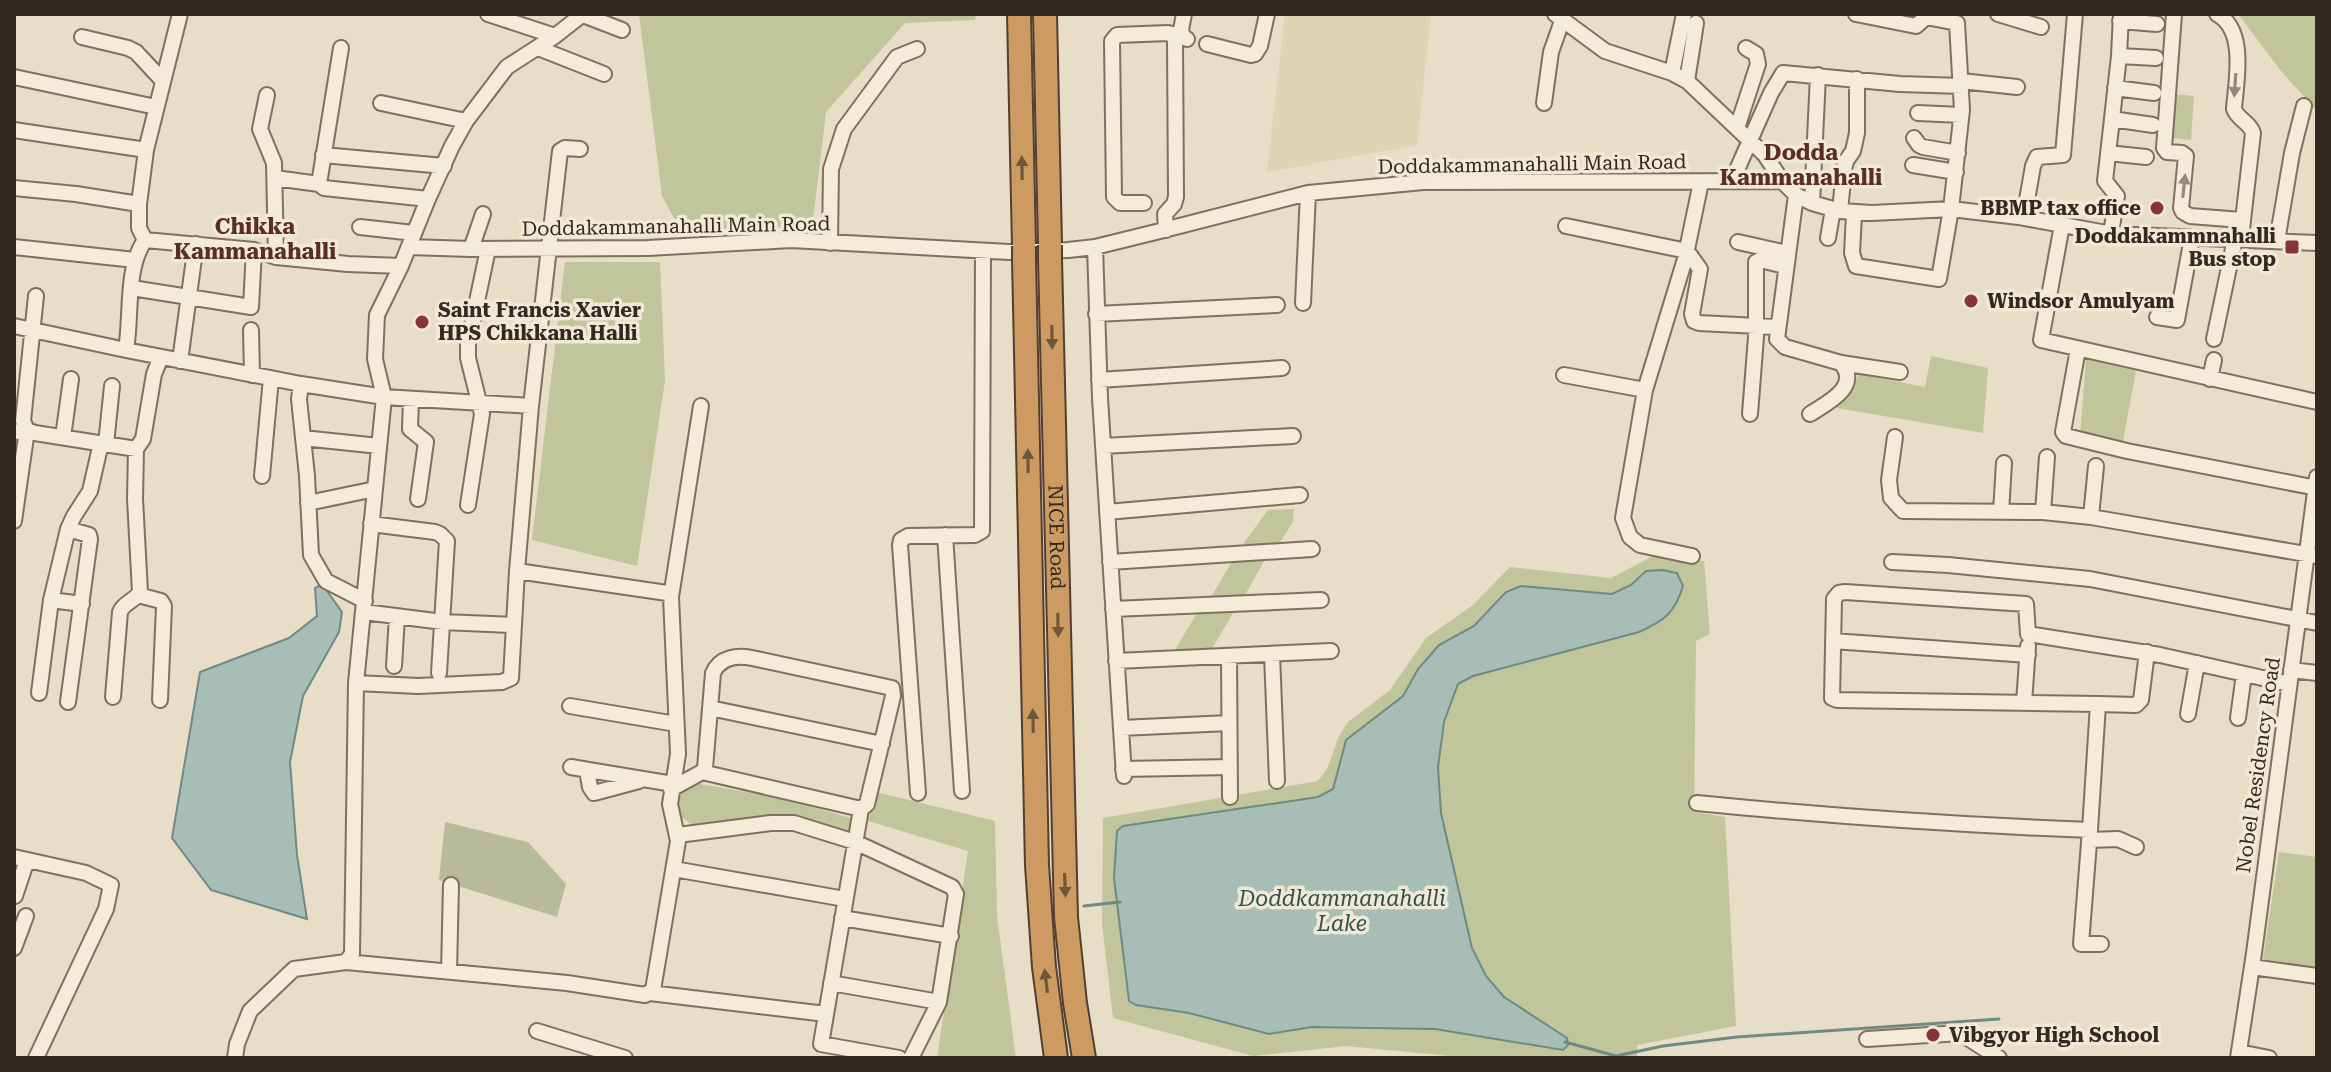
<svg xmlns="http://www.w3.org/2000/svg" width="2331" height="1072" viewBox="0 0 2331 1072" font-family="'Roboto Serif',serif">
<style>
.farmland{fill:#ddd5b4}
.green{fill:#c1c59b;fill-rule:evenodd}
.cemetery{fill:#b8bb99}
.water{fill:#a7bdb6;stroke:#6f8a82;stroke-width:2}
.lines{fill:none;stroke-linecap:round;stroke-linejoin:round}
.stream{stroke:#6f8a82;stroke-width:3}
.minor-casing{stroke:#81705e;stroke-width:18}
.highway-casing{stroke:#503f32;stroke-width:26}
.minor{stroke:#f4ebd8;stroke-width:14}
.highway{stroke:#cd9b61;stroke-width:22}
.highway-bridge-casing{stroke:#503f32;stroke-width:26;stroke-linecap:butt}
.highway-bridge{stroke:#cd9b61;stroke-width:22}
.oneway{fill:#948a7c}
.oneway2{fill:#71573a}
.poi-dot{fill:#893538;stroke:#f1e8d5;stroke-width:3}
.labels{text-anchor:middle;stroke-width:7;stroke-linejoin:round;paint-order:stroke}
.street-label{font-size:20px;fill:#342920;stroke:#f1e8d5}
.poi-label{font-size:20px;font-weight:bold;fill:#342920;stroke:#f1e8d5;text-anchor:start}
.neighbourhood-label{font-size:22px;font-weight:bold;fill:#5b2e25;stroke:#f1e8d5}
.water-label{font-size:22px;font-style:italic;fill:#31514e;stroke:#f1e8d5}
</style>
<rect width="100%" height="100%" fill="#e8ddc6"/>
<path class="farmland" d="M1285,14H1431L1417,145L1267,172Z"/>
<path class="green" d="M639,14H976L975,20L905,23L826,112L812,228L681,231L662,196Z
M2238,14H2317V111L2281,71Z
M2173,94L2194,96L2191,140L2170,138Z
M565,262H660L665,381L637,566L532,540Z
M1931,356L1988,368L1983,433L1837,408L1859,374L1925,387Z
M2086,359L2136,371L2123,441L2080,435Z
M1294,509L1293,522L1279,544H1243L1268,510Z
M1267,556L1244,597H1211L1234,558Z
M1653,556L1704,561L1710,634L1696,641L1694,812L1725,817L1736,1026L1637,1045V1058H1470L1346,1046L1253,1056L1113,1018L1102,924L1103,818L1318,781L1327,769L1339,736L1348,722L1390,690L1426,638L1473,605L1510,567L1611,578ZM1646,571L1639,632L1473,676L1458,684L1444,722L1438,767L1441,813L1473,948L1486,976L1504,998L1567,1038L1563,1050L1435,1029L1312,1027L1269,1034L1189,1013L1136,1005L1117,831L1123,826L1318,797L1333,789L1346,740L1403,695L1418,669L1439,645L1474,626L1506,592L1612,594L1631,585Z
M1236,608L1210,652L1173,653L1199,610Z
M695,783L780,798L854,819L851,836L811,820L787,815L698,829L677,814L674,805L680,791Z
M876,792L995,821L997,916L1016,1058H937L968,851L868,821Z
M2279,852L2317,857V969L2263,959Z"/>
<path class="cemetery" d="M445,822L528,842L566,884L557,917L439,880Z"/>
<path class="water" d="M1663,570L1677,573L1683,586C1675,613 1664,621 1639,632L1473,676L1458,684L1444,722L1438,767L1441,813L1472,948L1486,976L1504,997L1567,1038L1568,1045L1563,1050L1435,1029L1312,1027L1269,1034L1189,1013L1136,1005L1129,1001L1114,878L1117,831L1123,826L1318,797L1333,789L1346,740L1403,696L1418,669L1439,645L1474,626L1506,592L1521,586L1612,594L1631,585L1646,571Z
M322,584L342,612L339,632L303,696L290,762L297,855L307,919L211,890L172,838L200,672L289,638L317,616L315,588Z"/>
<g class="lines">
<path class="stream" d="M1084,906L1120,902
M1565,1042L1616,1056L1663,1046L1737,1037L1999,1019"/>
<defs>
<path id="minor" d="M488,14L555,36
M1184,14L1181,30L1183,37L1187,39
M1555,14L1605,51L1672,73L1687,81L1765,155L1782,181L1796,195L1812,203L1840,211L1872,213L1951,209L2019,217L2112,234L2317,243
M1856,14L1916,26L1926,17
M1998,14L2041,27
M2174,14L2164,148L2167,152L2182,153L2186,156L2181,208L2183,212L2190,216L2242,220
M2217,14C2247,30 2236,81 2234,109C2237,119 2250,122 2253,133L2242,229
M583,15L622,30
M2120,21L2157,24
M82,37L128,48L136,52L163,81
M1207,44L1251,55L1255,54L1260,46L1267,14
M341,48L319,184L324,188L428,199
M538,48L604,74
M2119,56L2156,58
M1672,73L1684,14
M14,77L156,107
M1687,81L1696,23
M1961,81L2017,87
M2115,88L2154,93
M267,95L260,129L274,163L276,257
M381,103L466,121
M1544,103L1551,52L1562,21
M1918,113L1961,115
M2112,119L2153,125
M1737,128L1758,64L1756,54L1746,48
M14,130L146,150
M1914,138L1919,145L1923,147L1958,153
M2108,153L2146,157
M323,155L444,166
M1913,165L1956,172
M275,178L319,184
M1732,181L1771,93L1783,73L1900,84L1962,86
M14,188L76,194L139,204
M1796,195L1777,339L1785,347L1841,363C1861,387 1827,403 1810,414
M1144,203H1120L1114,197L1112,41L1117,35L1168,33L1172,34L1175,40L1176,197L1174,204L1165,214L1166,230
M1812,203L1818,75
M1840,211L1844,170L1846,161L1853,151L1857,133V79
M1854,214L1852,253L1856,266L1939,279L1951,209L1962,110L1957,23L1926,17V14
M2024,217L2033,166L2037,157L2063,155L2075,14
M2062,225L2041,340L2317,402
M1566,226L1687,251L1700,269L1692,314L1694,321L1699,323L1777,327
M360,227L414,233
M2111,233L2117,196L2105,181L2119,56L2121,14
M1828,238L1833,209
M145,240L139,228V204L146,150L180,14
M2277,241L2292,153L2304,106
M1738,242L1787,253
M830,243L831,169L844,129L897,57L917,49
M14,247L135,260
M409,247L471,249L648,248L791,240L1009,252L1068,250L1095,247L1160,231L1308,193L1423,182L1782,181
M1095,247L1100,398L1124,776
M471,249L483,214
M132,288L251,307L254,250
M36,296L23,421L27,430L35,433L136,449L143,439L154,374L161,357
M1303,303L1308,193
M1096,314L1277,305
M2157,317L2177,320L2191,243L2189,237
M14,326L126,350C132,315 125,269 145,240L254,250L276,257L348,264L401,266
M251,330L252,375
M2214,339L2235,239
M2078,349L2063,432L2066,436L2127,451L2317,488
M126,350L301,384L299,399L307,476L311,555L326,581L365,601
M180,361L196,244
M1841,363L1900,372
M1564,375L1645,390
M2210,379L2214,360
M1099,380L1282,368
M301,384L384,397L531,406
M411,399L410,429L426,442L418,499
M1750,414L1756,337V262L1760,260L1785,266
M14,432L27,430L14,521
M63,437L71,379
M1895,437L1889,480L1891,498L1903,511L2043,512L2091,517L2317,556
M303,438L379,446
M106,444L112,386
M1103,446L1293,436
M262,476L271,378
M308,503L375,489
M468,505L482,414L468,358V344L488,249
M1107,512L1300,495
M2001,512L2004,463
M2043,512L2047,457
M2091,517L2096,466
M371,524L435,532L440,534L447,541L439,673
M945,535L962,791
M1692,556L1640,545L1630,537L1623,518L1645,390L1685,259L1701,182
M1110,562L1312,549
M1892,562L1948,565L2090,579L2317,623
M138,595L161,601L164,606L160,700
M671,597L701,406
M51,600L82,604
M1113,609L1321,600
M364,612L443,622L513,625
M1833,641L2028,655
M1272,654L1277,781
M1229,657L1230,797
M1116,661L1331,651
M394,666L397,616
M2291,670L2317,673
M356,683L418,686L502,682L511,678L517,571L531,406L560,151L565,148L580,149
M39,693L51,600L68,529L74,516L90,491L101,443
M113,697L120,612C124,602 135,601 140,592L135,499L136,449
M68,702L90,539L89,535L68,529
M2024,703L2028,646
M2098,704L1837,700L1832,698L1834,599L1839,593L1845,592L2026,604L2028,634L2160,655L2289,684
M570,706L676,724
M710,708L882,744
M2188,714L2197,663
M2238,718L2244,674
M1121,728L1229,723
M571,767L673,784
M1123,769L1230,767
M587,770L590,787L594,793L639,781
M702,772L861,809
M671,789L702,772L705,768L713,673C720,657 737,655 752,658L892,688L893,696L867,804L861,809L821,1044L899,1058
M918,793L900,545L901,540L908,536L975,535L982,531L983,251
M1697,803C1827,816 1959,825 2090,830L2098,704L2136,705L2141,700L2147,652
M2090,830L2081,944H2101
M678,835L771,823H794L855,842L952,887L956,894L939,1002L911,1058
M2089,840L2118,839L2136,847
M14,857L86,873L111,885L106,909L36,1058
M674,869L845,899
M15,896L27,860
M842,918L951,936
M14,948L26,916
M346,962L567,983L645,995L653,990L678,841L670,804L678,754L671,597L667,593L517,571
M2252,967L2317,976
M449,972L451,885
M831,983L939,1002
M650,993L826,1014
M537,1031L625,1058
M1867,1039L1960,1033L1999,1058
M2239,1052L2269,1058
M235,1058L237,1044L250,1011L294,969L346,962L352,954L356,683L384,397L375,359L377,315L401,266L428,199L452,146L466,121L507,67L555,36L583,14
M2238,1058L2254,953L2317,477"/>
<g id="highway">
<path d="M1019,14L1024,246"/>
<path d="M1045,14L1050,245"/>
<path d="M1024,259L1037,865L1044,967L1056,1058"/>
<path id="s1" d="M1050,259L1066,917L1075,1003L1084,1058"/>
</g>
</defs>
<use href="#minor" class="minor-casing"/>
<use href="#highway" class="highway-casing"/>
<use href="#minor" class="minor"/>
<use href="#highway" class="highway"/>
<defs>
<path id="highway-bridge" d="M1050,245V259
M1024,246V259"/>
</defs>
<use href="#highway-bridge" class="highway-bridge-casing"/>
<use href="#highway-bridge" class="highway-bridge"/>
</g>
<defs><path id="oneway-solid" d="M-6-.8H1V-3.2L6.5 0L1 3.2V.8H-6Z" transform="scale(2)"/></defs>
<g class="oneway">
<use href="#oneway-solid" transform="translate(2235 85) rotate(94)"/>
<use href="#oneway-solid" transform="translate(2184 186) rotate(-84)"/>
</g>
<g class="oneway2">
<use href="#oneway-solid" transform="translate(1022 168) rotate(-91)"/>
<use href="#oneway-solid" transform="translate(1052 337) rotate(89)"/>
<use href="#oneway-solid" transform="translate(1028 461) rotate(-91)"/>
<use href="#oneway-solid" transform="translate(1058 625) rotate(89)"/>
<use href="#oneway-solid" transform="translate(1033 721) rotate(-91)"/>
<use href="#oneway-solid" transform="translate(1065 885) rotate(88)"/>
<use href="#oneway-solid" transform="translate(1046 981) rotate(-97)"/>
</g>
<g class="poi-dot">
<circle cx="2157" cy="208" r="8"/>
<rect x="2284" y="239" width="16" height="16" rx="4"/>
<circle cx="1971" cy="301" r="8"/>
<circle cx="422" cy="322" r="8"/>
<circle cx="1933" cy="1035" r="8"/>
</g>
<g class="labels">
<g class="street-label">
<text transform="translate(1532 164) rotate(-1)" y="7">Doddakammanahalli Main Road</text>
<text transform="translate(676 226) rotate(-1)" y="7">Doddakammanahalli Main Road</text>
<text dy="7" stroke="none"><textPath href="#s1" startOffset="278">NICE Road</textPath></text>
<text transform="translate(2258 765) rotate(-82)" y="7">Nobel Residency Road</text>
</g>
<g class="poi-label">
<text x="2141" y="215" text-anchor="end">BBMP tax office</text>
<text x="2276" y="243" text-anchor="end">Doddakammnahalli<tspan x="2276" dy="23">Bus stop</tspan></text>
<text x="1987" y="308">Windsor Amulyam</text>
<text x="438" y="317">Saint Francis Xavier<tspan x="438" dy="23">HPS Chikkana Halli</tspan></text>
<text x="1949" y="1042">Vibgyor High School</text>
</g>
<g class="neighbourhood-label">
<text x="1801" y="160">Dodda<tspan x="1801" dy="25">Kammanahalli</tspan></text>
<text x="255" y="234">Chikka<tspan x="255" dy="25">Kammanahalli</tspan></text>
</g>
<g class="water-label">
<text x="1342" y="906">Doddkammanahalli<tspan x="1342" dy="25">Lake</tspan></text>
</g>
</g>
<rect width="2331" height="1072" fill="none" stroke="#342920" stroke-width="32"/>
</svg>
